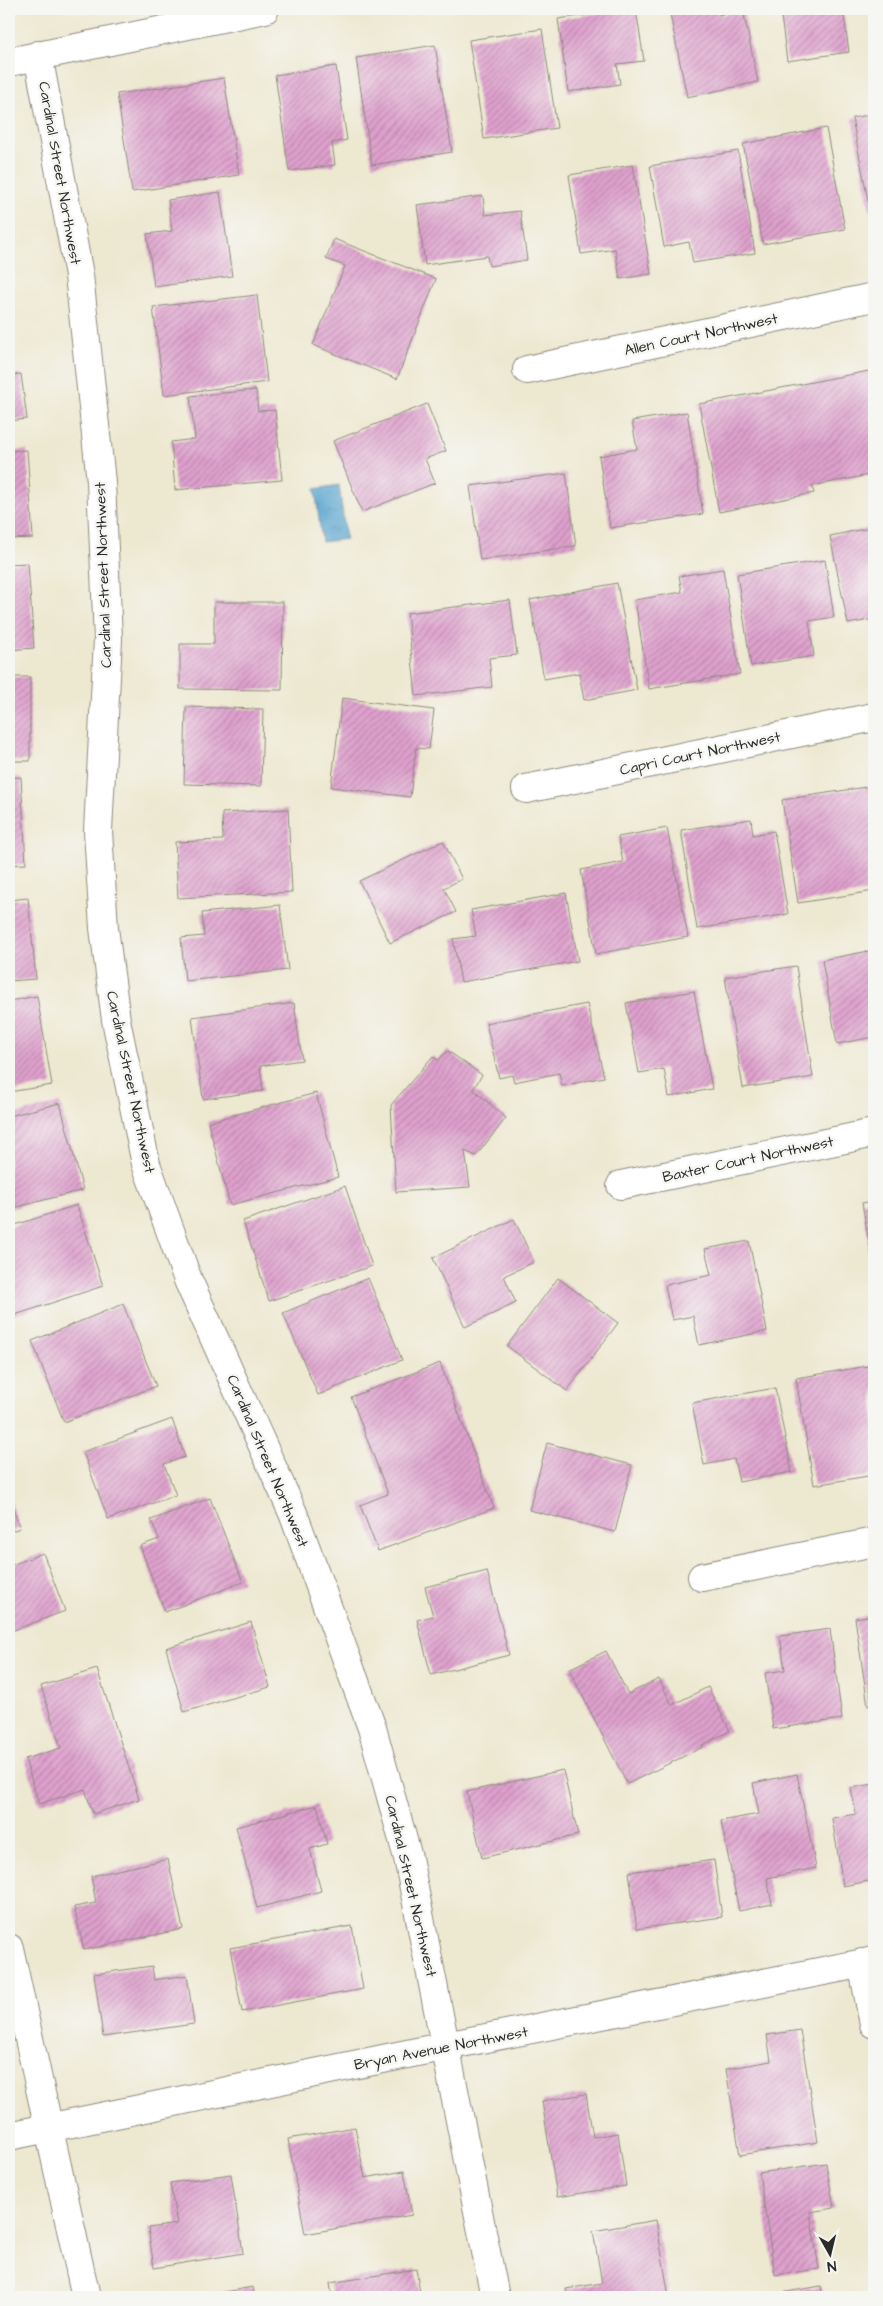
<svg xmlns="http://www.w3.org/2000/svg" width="883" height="2306" viewBox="0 0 883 2306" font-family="'Architects Daughter',sans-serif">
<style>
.water{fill:url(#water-ripples);stroke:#40677c}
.building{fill:url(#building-hatch)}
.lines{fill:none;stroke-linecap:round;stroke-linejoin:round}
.minor-casing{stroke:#8c8a7e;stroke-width:30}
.minor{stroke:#fff;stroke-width:28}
.labels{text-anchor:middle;stroke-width:5;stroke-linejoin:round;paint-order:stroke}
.street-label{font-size:15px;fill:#2b2b2b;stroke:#f6f6f2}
</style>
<defs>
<pattern id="water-ripples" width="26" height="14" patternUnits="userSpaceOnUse" patternTransform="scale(1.25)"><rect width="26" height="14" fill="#55a3ce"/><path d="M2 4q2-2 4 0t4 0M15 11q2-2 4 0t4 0" fill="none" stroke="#4785a7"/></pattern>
<pattern id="building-hatch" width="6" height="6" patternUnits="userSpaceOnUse" patternTransform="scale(1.25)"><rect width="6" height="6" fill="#dfa1ce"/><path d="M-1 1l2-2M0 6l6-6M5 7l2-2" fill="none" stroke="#b583a7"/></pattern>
</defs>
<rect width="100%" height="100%" fill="#f6f6f2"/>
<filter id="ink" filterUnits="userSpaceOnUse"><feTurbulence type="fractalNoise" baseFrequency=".02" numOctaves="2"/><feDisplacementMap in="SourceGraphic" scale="10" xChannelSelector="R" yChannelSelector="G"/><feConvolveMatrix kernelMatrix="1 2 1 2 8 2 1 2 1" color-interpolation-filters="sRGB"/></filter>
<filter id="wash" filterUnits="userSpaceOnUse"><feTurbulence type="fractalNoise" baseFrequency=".0096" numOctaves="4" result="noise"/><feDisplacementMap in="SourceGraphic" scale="20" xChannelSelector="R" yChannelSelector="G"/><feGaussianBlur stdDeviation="1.12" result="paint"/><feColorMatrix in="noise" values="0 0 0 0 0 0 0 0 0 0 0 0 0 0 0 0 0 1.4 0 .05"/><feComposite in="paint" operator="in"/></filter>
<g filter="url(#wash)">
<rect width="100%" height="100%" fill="#ede8d0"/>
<path class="water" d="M339,485L346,539L322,542L315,489Z"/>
<g id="blocks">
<path class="building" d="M629,9H636L644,61L617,64L620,84L568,92L558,19Z
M669,9H718L719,15L743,10L758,82L687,97Z
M780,9H843L849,52L787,61Z
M542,29L557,128L484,139L469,40Z
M435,45L452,152L372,165L356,58Z
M336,66L347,140L332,143L335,165L289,171L275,75Z
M224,78L239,175L132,192L117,94Z
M874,114V226H873L852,118Z
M826,128L845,229L763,244L743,144Z
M738,151L755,253L693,263L689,242L664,247L650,166Z
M633,165L651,274L620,279L615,249L581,254L569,175Z
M220,192L232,276L154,287L147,234L172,231L168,200Z
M483,196L485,215L520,211L527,260L489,266L487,256L425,265L417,205Z
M334,239L436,279L397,379L313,345L345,266L326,259Z
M257,295L267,382L164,395L153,307Z
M874,370V474L812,486L814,493L719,512L699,404Z
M21,374L27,419L9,421V375Z
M256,390L258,411L275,410L282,480L175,490L171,442L195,439L190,396Z
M427,404L446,451L425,459L435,483L362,512L333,441Z
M687,412L703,514L610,528L599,456L637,449L632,421Z
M27,450L33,538L9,539V451Z
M566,473L576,546L480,560L470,486Z
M874,527V619L848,624L830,536Z
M825,560L834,617L809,621L814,656L751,666L737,574Z
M28,563L34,648L9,650V564Z
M723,569L740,674L649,689L635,600L682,592L679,576Z
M617,583L637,690L584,700L579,673L544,679L530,600Z
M510,600L517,655L489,658L492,687L416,696L407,613Z
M214,602H283L282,690L180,689V644H214Z
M9,677H30V761H9Z
M342,698L434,710L429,749L416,748L410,797L331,787Z
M186,707L263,709L261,786L184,784Z
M21,777L26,864L9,865V778Z
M872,786L874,801V891L798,903L782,800Z
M288,809L292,892L178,898L175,842L223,840L222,813Z
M751,819L753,835L774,831L788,914L697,929L681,830Z
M667,828L688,937L596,954L581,870L623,862L618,837Z
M443,841L462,879L444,888L456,912L390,943L359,881Z
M566,893L578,961L461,982L453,939L476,936L471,910Z
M28,898L36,979L9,981V900Z
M280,905L288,970L185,981L181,938L204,936L202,913Z
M874,950V1037L837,1044L822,960Z
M796,966L813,1077L743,1088L725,977Z
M694,991L712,1089L669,1097L664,1069L639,1073L626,1003Z
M37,996L52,1085L9,1092V1001Z
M294,1003L302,1060L260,1066L263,1091L203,1099L192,1017Z
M587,1004L604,1077L562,1086L559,1073L514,1082L512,1075L499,1078L486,1023Z
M448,1051L482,1075L473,1089L506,1118L476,1156L465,1151L470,1187L396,1192L391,1105L433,1056L438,1060Z
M316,1093L338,1177L230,1205L208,1122Z
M60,1103L83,1190L9,1209V1116Z
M345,1186L372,1266L269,1301L243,1221Z
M874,1201V1266H873L862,1203Z
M77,1205L103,1286L9,1317V1227Z
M514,1219L534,1262L504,1276L516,1303L465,1327L433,1258Z
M749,1241L767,1331L699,1345L693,1316L672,1320L665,1285L711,1275L705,1249Z
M368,1278L402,1360L318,1395L283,1313Z
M558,1278L618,1323L567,1391L507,1346Z
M123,1304L156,1386L64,1422L32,1341Z
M440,1363L494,1508L378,1551L360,1505L388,1494L351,1397Z
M874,1365V1475L814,1485L796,1378Z
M775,1388L792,1472L739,1482L734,1459L704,1465L692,1403Z
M172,1419L185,1457L164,1464L176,1495L108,1519L83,1452Z
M547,1443L632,1465L615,1532L529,1510Z
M9,1497L20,1528L9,1532Z
M210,1498L243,1582L165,1612L140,1546L159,1539L151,1520Z
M43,1553L65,1611L9,1632V1566Z
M487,1571L509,1655L431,1675L417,1620L433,1616L425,1587Z
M874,1615V1705L868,1706L855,1618Z
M251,1622L270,1687L184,1712L166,1648Z
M830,1629L842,1719L773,1729L765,1673L785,1670L780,1636Z
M606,1651L628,1694L659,1679L672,1705L708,1687L730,1731L702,1745L703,1747L627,1784L569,1669Z
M97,1669L139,1799L93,1814L85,1789L39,1804L25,1759L61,1748L41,1686Z
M563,1770L578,1835L482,1858L467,1792Z
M797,1774L816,1868L767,1878L772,1904L739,1911L721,1821L759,1814L753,1783Z
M874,1784V1880L843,1886L832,1818L856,1814L851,1788Z
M317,1805L327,1844L310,1849L321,1891L257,1908L236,1827Z
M168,1859L183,1929L84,1950L74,1907L96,1903L91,1876Z
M714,1860L722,1917L637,1929L629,1872Z
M352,1926L363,1989L242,2012L230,1948Z
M152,1966L154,1980L187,1975L194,2024L103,2037L94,1974Z
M800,2030L818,2142L740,2155L726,2069L771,2061L767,2035Z
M586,2094L593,2137L618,2133L626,2186L557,2197L542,2101Z
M355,2127L365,2178L404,2171L412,2215L305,2234L288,2139Z
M826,2163L834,2208L810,2212L819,2269L775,2275L759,2173Z
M231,2174L243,2253L154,2268L148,2228L177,2224L170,2183Z
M656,2220L669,2297H567L566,2289L602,2283L593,2231Z
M416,2269L421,2297H332L330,2283Z
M821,2286L823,2297H775V2294Z
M253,2287L255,2297H201V2296Z"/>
</g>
</g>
<g filter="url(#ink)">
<use href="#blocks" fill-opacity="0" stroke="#8c8a7e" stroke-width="1"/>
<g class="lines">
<defs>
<path id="minor" d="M38,55L79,275L101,482L108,639L98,831L104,928L116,1020L146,1164L188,1280L293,1513L372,1728L408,1858L495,2297
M9,62L265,9
M527,370L874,297
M526,789L874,717
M621,1185L874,1133
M702,1577L874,1542
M9,1948L86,2297
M862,1963L874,2024
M9,2136L446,2046L874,1961"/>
</defs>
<use href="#minor" class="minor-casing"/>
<use href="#minor" class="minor"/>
</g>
</g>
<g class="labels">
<g class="street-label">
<text transform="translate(60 173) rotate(80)" y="5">Cardinal Street Northwest</text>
<text transform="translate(701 334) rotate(-12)" y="5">Allen Court Northwest</text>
<text transform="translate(103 575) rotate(-92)" y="5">Cardinal Street Northwest</text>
<text transform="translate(700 753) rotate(-12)" y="5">Capri Court Northwest</text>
<text transform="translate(131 1082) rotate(78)" y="5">Cardinal Street Northwest</text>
<text transform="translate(748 1159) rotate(-12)" y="5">Baxter Court Northwest</text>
<text transform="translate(268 1461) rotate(67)" y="5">Cardinal Street Northwest</text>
<text transform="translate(411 1886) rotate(77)" y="5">Cardinal Street Northwest</text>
<text transform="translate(441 2048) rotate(-11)" y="5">Bryan Avenue Northwest</text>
</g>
</g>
<rect width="883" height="2306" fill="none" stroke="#f6f6f2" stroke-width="30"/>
<g transform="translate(830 2254) rotate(172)" stroke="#f6f6f2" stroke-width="4" paint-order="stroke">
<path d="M0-4L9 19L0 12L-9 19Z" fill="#2b2b2b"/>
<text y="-8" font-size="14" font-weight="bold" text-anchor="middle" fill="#2b2b2b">N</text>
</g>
</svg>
